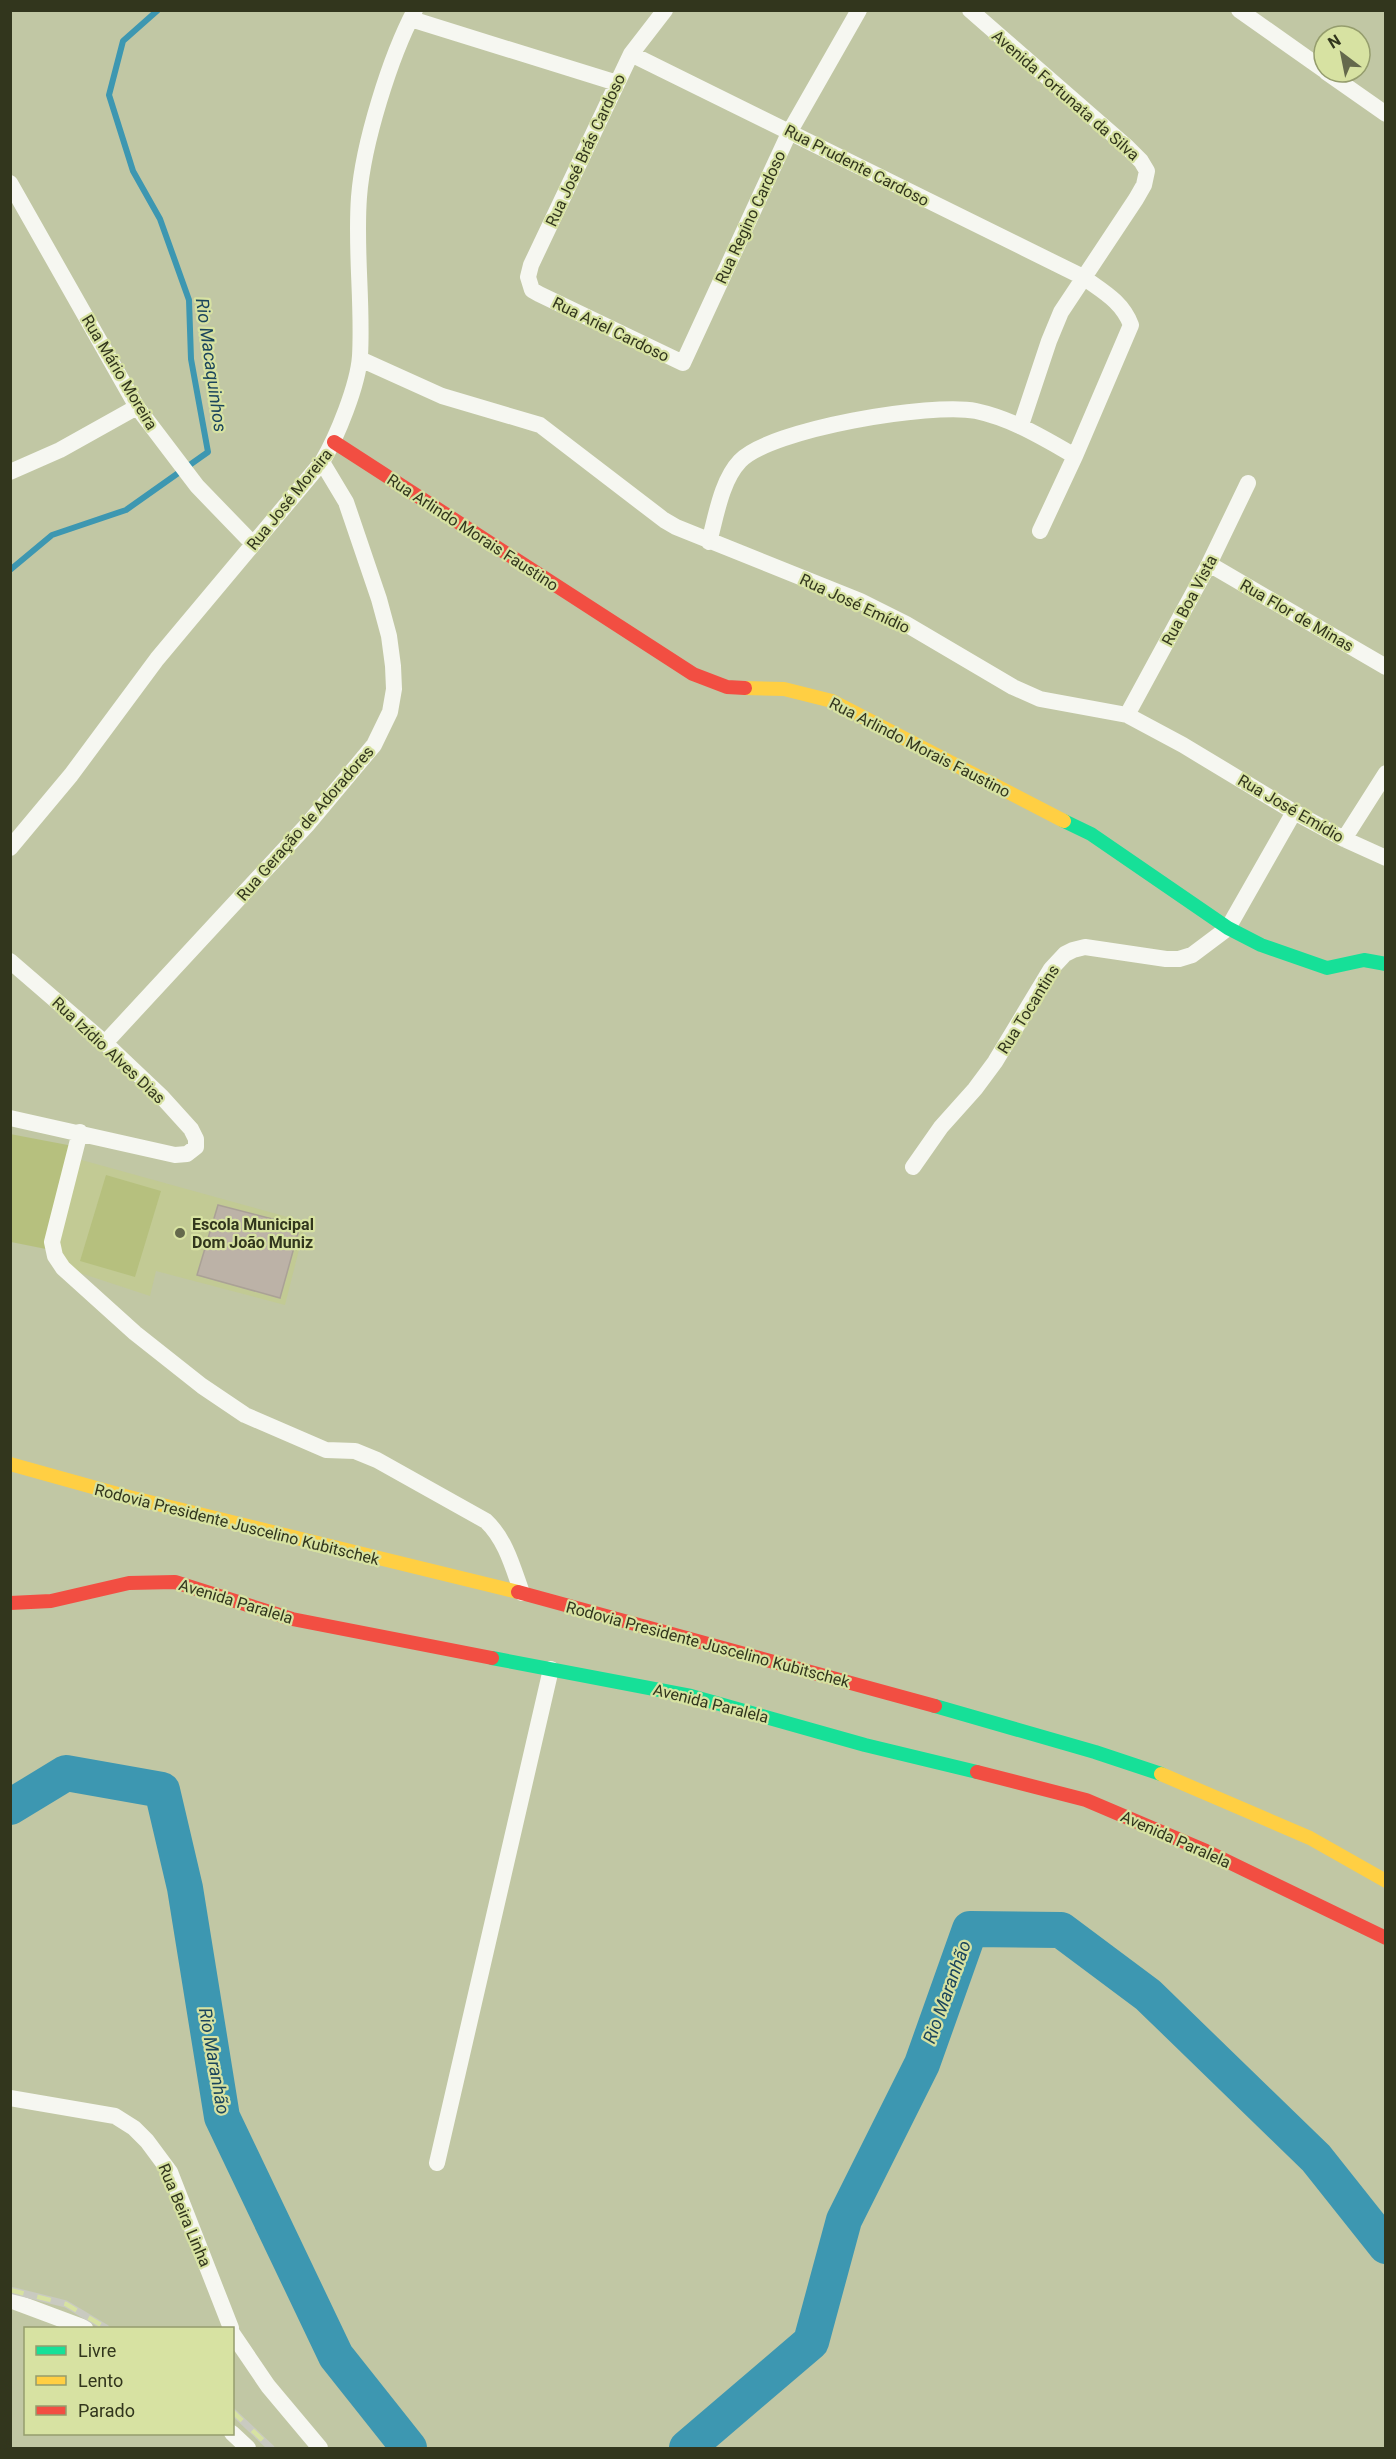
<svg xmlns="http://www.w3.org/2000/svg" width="1396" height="2459" viewBox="0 0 1396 2459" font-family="Roboto,sans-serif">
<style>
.built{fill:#c2ca94}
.green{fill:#b6c07e}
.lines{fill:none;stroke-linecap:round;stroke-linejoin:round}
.stream{stroke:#3d97b1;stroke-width:6}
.river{stroke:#3d97b1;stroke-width:36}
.building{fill:#bcb2a7;stroke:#aaa196;stroke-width:1.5}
.street{stroke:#f6f7f1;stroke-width:16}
.fast{stroke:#16e098;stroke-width:14}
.slow{stroke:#ffcf43;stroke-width:14}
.jam{stroke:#f24e42;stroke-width:14}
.rail-casing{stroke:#c9cac0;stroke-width:7}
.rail{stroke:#d7e2a2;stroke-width:4.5;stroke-dasharray:14;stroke-linecap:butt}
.poi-dot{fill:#64694c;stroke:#d7e2a2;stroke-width:2}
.labels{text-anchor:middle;stroke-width:4.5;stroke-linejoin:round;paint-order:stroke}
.street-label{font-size:16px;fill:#32361d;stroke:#d7e2a2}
.poi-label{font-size:16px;font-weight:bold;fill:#32361d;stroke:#d7e2a2;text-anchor:start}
.water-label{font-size:18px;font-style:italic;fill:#1b455c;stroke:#d7e2a2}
</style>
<rect width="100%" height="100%" fill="#c1c7a4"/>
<path class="built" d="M78,1159L306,1222L285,1305L156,1271L150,1296L74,1271L55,1245Z"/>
<path class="green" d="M10,1134L73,1146L46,1249L11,1242Z
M106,1175L161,1191L135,1277L80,1261Z"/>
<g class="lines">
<path class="stream" d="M10,570L52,535L126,510L208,452L191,359L189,300L160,219L133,171L109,95L123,41L158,10"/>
<path class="river" d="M10,1807L66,1773L162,1790L185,1888L222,2117L336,2356L409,2448
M687,2448L811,2342L844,2220L922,2064L970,1929L1061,1930L1148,1995L1316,2158L1386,2246"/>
</g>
<path class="building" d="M218,1205L300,1226L280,1298L197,1275Z"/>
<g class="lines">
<path class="street" d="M665,10L631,54L531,265L528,277L532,290L539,294L683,363L790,131L859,10
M970,10L1126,146L1141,161L1147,171L1144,185L1136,199L1061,312L1049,341L1021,425
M1239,10L1324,70
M411,19L617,83
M631,54L1083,277C1102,291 1122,301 1131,325L1075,456
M1326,72L1386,114
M10,183L137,407L197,486L253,544
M360,359L442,396L540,425L664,520L676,527L860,601L906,624L1013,687L1040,699L1127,715L1183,745L1294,812L1344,839L1386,858
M10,472L60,450L137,407
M709,542C716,517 721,481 740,461C770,429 932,402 976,411C1013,419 1043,438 1075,456L1040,531
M1209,564L1386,667
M1127,715L1209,564L1248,483
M1344,839L1386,773
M10,848L71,775L157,659L322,462C337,437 358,385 360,356C363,303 355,250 359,197C363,144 390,57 415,10
M10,961L105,1043L162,1097L191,1129L196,1139V1147L187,1154L175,1155L10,1118
M105,1043L307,825L374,745L390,712L394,689L393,666L389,636L379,599L346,502L322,462
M80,1132L52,1242L55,1256L63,1268L135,1333L202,1386L245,1415L326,1450L355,1451L377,1460L486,1521C506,1540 513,1568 522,1593
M913,1167L941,1127L975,1089L995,1062L1051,969L1065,954L1073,950L1085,947L1166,959H1179L1192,955L1228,928L1294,812
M10,2098L115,2116L134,2128L147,2141L170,2172L231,2328
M437,2163L551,1669
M10,2300L85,2328
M232,2333L268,2386L320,2448
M232,2433L248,2448"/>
<path class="fast" d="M1064,821L1091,834L1228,928L1261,945L1327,968L1364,960L1386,964
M492,1658L691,1696L865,1745L977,1772
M935,1706L1095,1752L1161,1774"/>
<path class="slow" d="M745,688L784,689L832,701L1064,821
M10,1464L125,1496L518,1592
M1161,1774L1310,1838L1386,1881"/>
<path class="jam" d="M334,442L693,674L727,687L745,688
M518,1592L935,1706
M10,1603L51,1601L129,1583L175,1582L292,1619L492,1658
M977,1772L1086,1800L1206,1851L1386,1938"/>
<defs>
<path id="rail" d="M10,2290L66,2304L106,2328
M232,2411L271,2448"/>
</defs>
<use href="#rail" class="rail-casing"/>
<use href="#rail" class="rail"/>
</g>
<circle class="poi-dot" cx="180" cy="1233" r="6"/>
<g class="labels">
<g class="street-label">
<text transform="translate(1066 95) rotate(41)" y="6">Avenida Fortunata da Silva</text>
<text transform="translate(585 150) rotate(-65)" y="6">Rua José Brás Cardoso</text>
<text transform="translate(857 165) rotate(27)" y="6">Rua Prudente Cardoso</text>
<text transform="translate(750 217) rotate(-65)" y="6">Rua Regino Cardoso</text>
<text transform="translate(611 329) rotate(26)" y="6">Rua Ariel Cardoso</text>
<text transform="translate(120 372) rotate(59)" y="6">Rua Mário Moreira</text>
<text transform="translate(289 499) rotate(-51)" y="6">Rua José Moreira</text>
<text transform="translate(473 532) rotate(33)" y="6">Rua Arlindo Morais Faustino</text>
<text transform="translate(1189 600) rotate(-62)" y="6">Rua Boa Vista</text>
<text transform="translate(855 603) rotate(25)" y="6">Rua José Emídio</text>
<text transform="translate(1297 615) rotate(30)" y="6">Rua Flor de Minas</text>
<text transform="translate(920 747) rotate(27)" y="6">Rua Arlindo Morais Faustino</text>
<text transform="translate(1291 808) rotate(30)" y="6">Rua José Emídio</text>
<text transform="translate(305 823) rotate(-49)" y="6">Rua Geração de Adoradores</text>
<text transform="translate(1028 1009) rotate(-58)" y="6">Rua Tocantins</text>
<text transform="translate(109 1050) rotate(43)" y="6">Rua Izídio Alves Dias</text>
<text transform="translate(237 1524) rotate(14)" y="6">Rodovia Presidente Juscelino Kubitschek</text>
<text transform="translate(236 1601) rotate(17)" y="6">Avenida Paralela</text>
<text transform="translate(708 1644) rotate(15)" y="6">Rodovia Presidente Juscelino Kubitschek</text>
<text transform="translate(711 1703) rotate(14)" y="6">Avenida Paralela</text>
<text transform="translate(1176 1839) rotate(24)" y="6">Avenida Paralela</text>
<text transform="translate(185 2215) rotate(67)" y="6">Rua Beira Linha</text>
</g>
<g class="poi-label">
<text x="192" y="1230">Escola Municipal<tspan x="192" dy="18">Dom João Muniz</tspan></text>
</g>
<g class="water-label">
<text transform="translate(211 365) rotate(82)" y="6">Rio Macaquinhos</text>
<text transform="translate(947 1992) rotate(-70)" y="6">Rio Maranhão</text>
<text transform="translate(214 2061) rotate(80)" y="6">Rio Maranhão</text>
</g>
</g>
<rect width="1396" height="2459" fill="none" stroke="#32361d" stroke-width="24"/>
<rect x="24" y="2327" width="210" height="108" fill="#d7e2a2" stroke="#959d6d" stroke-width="1.5"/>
<rect x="36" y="2346" width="30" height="9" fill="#16e098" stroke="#959d6d" stroke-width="1.5"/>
<text x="78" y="2357" font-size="18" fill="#32361d">Livre</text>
<rect x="36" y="2376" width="30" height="9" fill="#ffcf43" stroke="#959d6d" stroke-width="1.5"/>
<text x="78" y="2387" font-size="18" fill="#32361d">Lento</text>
<rect x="36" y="2406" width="30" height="9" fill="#f24e42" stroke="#959d6d" stroke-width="1.5"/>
<text x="78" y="2417" font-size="18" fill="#32361d">Parado</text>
<g transform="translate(1342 54) rotate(328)"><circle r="28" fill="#d7e2a2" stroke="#959d6d" stroke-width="1.5"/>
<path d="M0-4.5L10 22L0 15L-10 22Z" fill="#64694c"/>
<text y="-9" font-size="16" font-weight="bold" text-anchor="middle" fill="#32361d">N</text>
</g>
</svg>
